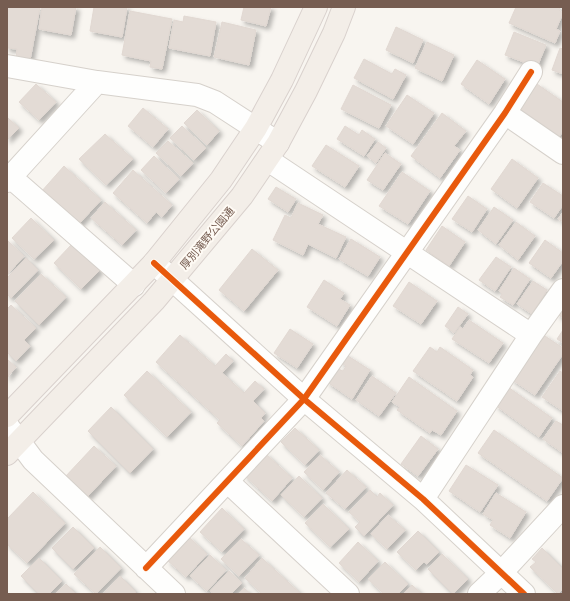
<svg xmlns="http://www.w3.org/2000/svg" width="570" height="601" viewBox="0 0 570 601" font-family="Inter,'Noto Sans JP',sans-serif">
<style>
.building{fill:#e3dbd5;stroke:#e1d8d2;filter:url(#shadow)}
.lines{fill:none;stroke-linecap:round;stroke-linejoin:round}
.minor-casing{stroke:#d6d1cb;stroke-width:24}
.major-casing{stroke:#d9d1cd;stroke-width:24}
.minor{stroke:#fefefd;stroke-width:22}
.major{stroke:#f3eee8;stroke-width:22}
.cycleway-casing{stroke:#fefaf4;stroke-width:8}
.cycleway{stroke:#e8590c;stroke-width:6}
.labels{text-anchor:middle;stroke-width:4;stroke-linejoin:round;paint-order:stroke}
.street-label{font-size:11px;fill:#765d51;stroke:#fefaf4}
</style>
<defs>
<filter id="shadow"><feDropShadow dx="3.5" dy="3.5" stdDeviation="2" flood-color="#0004"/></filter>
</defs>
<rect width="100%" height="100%" fill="#f8f5f0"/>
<path class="building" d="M7,7H40L30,60L16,58L17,49L7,48Z
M42,7H76L71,35L39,29Z
M94,7H127L122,37L90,31Z
M244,7H271L266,26L241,20Z
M516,7H560L559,10L563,13L556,29L560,31L555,43L509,23Z
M130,11L172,19L162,69L150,67L151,61L122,55Z
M184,16L216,22L210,56L169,48L174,20L183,22Z
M222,22L256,30L249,65L214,57Z
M396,27L423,40L413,63L386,50Z
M514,32L546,45L537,67L505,55Z
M427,42L454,55L442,81L415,68Z
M560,48L563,49V74L552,70Z
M364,59L392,74L395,69L406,75L393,99L354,78Z
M477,60L505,79L489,104L461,84Z
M36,84L56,102L39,120L19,102Z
M537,84L563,102V131L559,137L519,109Z
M353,85L391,105L379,128L341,109Z
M407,95L434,113L413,144L386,126Z
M143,108L168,129L153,147L128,126Z
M197,110L219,131L207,145L184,123Z
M442,113L466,131L454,146L460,150L440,178L411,156Z
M7,117L19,128L7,140Z
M182,126L206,148L194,160L170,138Z
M345,126L359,135L362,130L375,139L364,156L337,139Z
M105,134L133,159L106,185L79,159Z
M168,141L193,163L181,176L156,153Z
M378,142L386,148L376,163L367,156Z
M326,145L359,166L345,187L312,166Z
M385,153L401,164L383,190L367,180Z
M154,156L179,179L166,193L141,170Z
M512,159L538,178L517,208L491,189Z
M64,166L101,200L78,225L41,192Z
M133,170L172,205L162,217L156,212L147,223L113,193Z
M402,172L430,191L408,224L379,206Z
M543,183L563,196V205L554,218L530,202Z
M276,187L296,199L288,212L268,199Z
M468,196L487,209L472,232L452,219Z
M105,202L136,230L122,245L91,218Z
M298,203L323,215L318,224L346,237L336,258L308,244L303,255L273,240L285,215L291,218Z
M494,207L513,220L496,244L478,230Z
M563,212V222L558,219Z
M31,218L54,240L34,259L12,238Z
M516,222L535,236L518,260L499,245Z
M442,226L465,242L449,266L426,250Z
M351,239L380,257L368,276L339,259Z
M7,240L24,256L7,275Z
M545,240L563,253V261L551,278L529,263Z
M72,244L100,270L81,289L54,263Z
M252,249L278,270L244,311L219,290Z
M496,257L511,267L495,291L479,280Z
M26,258L38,270L11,298L7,294V278Z
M514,268L530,279L513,305L500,297L502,294L499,291Z
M41,274L66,297L39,325L15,301Z
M324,280L344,293L340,299L350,305L337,326L307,307Z
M533,281L547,290L532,314L517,304Z
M409,282L437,301L421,324L393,306Z
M11,305L36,328L24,340L30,346L16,361L7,352V309Z
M563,305V318L557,314Z
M458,307L468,314L454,333L445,326Z
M469,320L503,343L489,363L452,339L460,327L463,329Z
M290,329L313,344L297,368L274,353Z
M563,330V343L557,339Z
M542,334L563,348V354L535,395L511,379Z
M180,335L215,366L226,354L233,361L222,373L244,393L255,381L264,389L253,401L265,413L261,418L264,421L242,446L217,423L220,420L156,362Z
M430,347L437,352L440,347L473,370L470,375L473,377L457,401L413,371Z
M345,354L370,370L352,399L327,382L336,368L343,371L346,366L340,362Z
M7,359L16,367L7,378Z
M147,371L191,412L167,437L124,395Z
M560,371L563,373V411L542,397Z
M372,376L396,393L379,416L356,400Z
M409,377L457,411L441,435L432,430L430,433L397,410L400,407L392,402Z
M508,387L552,418L539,437L495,405Z
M111,407L153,449L130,473L88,431Z
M556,421L563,425V453L543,439Z
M295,428L319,450L305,465L281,442Z
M494,430L563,478L547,501L478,453Z
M421,436L438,449L418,476L401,464Z
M94,446L116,466L87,497L65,477Z
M265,453L292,478L272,501L244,475Z
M320,455L339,472L323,490L304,472Z
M466,465L498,485L480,512L449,491Z
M347,470L366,487L345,509L326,493Z
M299,476L322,498L304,517L281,495Z
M370,490L377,497L380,493L393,505L364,536L355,527L360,522L349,512Z
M33,492L65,523L27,563L7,544V519Z
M496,493L526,512L510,538L490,525L493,520L483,514Z
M323,504L349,529L330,547L305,523Z
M222,508L244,529L222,552L200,532Z
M388,515L405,530L387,549L371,534Z
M73,527L94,548L73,569L52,548Z
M418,531L439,552L427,564L424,562L416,570L397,552Z
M188,536L207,554L186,577L167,560Z
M241,539L259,555L239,576L221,559Z
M358,542L378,561L359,582L339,563Z
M100,547L121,568L96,594L74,574Z
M542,548L563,569V589L558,594L530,567L536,562L532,559Z
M442,554L468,579L453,594L428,569Z
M210,555L226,570L207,591L190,576Z
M39,558L62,581L49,594H39L21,576Z
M262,558L301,594H262L245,578Z
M385,562L408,584L398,594H384L368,579Z
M229,571L242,583L231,594H214L210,591Z
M120,576L136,592L134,594H103Z
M66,584L76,594H55Z
M412,585L422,594H403Z
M244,588L251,594H238Z"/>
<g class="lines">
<defs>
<path id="minor" d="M7,66L97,82L197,95L215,102L278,143
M505,113L563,153
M268,160L531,335
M7,174L134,285
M7,181L97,82
M154,263L304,399L423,499L524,594
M7,425L33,460L174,594
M228,482L348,594
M423,499L531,335L563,290
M146,568L304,399L505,113L531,72
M479,594L501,573L563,506"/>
<path id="major" d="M7,416L154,263L221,180L256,128L282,80L316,7
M7,454L154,301L242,196L278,143L306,91L334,33L344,7"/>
</defs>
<use href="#minor" class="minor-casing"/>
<use href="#major" class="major-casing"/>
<use href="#minor" class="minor"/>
<use href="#major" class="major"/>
<defs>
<path id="cycleway" d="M154,263L304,399L423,499L524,594
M146,568L304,399L505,113L531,72"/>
</defs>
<use href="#cycleway" class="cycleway-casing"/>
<use href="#cycleway" class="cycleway"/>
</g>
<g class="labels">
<g class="street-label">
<text transform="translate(207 238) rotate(-50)" y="4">厚別滝野公園通</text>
</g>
</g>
<rect width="570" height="601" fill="none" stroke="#765d51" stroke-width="16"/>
</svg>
